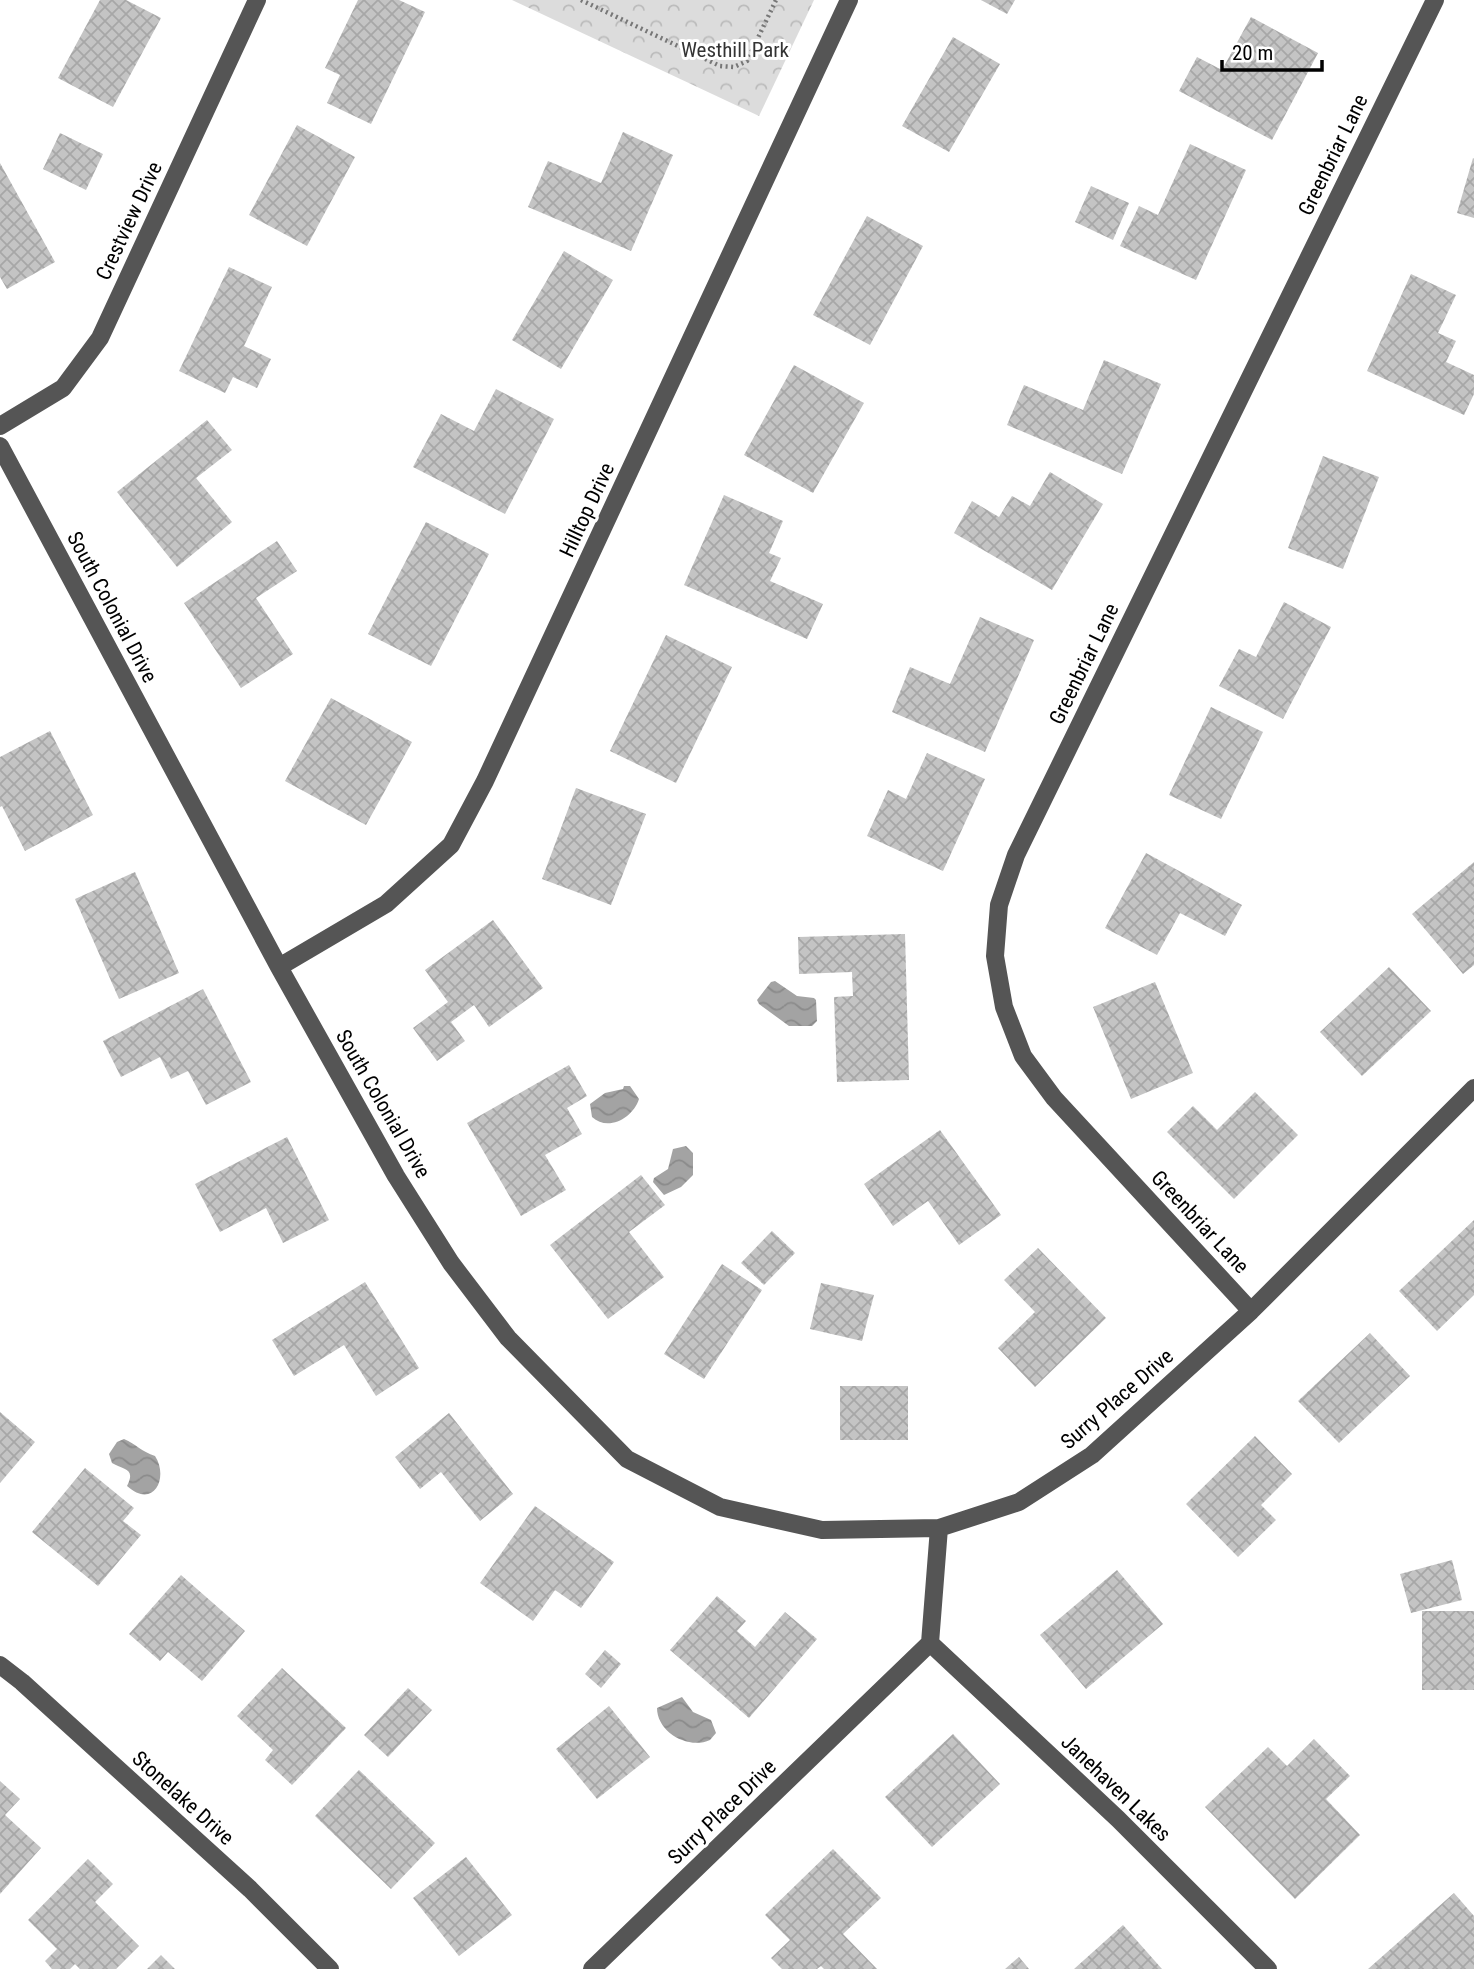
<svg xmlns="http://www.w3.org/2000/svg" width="1474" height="1969" viewBox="0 0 1474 1969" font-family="'Roboto Condensed',sans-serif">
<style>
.park{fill:url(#park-crowns)}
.water{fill:url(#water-waves)}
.building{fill:url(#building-cross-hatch)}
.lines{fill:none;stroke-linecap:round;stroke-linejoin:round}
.path{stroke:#777;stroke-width:4.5;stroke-dasharray:2 3.5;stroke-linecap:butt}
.minor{stroke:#555;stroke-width:18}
.labels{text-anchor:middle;stroke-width:6;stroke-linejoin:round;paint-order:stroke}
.park-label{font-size:21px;fill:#333;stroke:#fff}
.street-label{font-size:21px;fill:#000;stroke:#fff}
</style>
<defs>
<pattern id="park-crowns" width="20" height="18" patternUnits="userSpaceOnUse" patternTransform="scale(1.75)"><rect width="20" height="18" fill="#dcdcdc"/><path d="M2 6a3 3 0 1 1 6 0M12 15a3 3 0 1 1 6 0" fill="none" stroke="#bbb"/></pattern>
<pattern id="water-waves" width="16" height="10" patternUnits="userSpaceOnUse" patternTransform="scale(1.75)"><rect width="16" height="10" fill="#a3a3a3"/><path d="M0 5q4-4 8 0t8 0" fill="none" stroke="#8b8b8b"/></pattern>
<pattern id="building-cross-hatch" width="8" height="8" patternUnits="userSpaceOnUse" patternTransform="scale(1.75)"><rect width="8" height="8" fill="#c4c4c4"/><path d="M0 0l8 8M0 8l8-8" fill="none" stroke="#a7a7a7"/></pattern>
</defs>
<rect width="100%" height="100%" fill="#fff"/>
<path class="park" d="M512,0H814L759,116Z"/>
<path class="water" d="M775,981L797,996L814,998L816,1000L817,1021L812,1026H789L759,1004L757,1000L771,982Z
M624,1086H630L639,1099C633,1118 608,1132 592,1117L590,1104L605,1093L623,1089Z
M686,1146L693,1153V1175L681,1187L664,1195L653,1182L654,1178L668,1169L673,1149Z
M124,1439C136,1444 142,1452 155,1456C169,1477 154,1510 127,1486C136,1468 124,1470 112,1463L109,1454L117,1442Z
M682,1697L693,1712L711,1720L716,1733L710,1740C688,1750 657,1732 657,1708Z"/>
<path class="building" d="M100,0H126L161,18L113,107L58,78Z
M358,0H399L425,12L371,124L327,103L340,75L325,68Z
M981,0H1015L1007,14Z
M1251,17L1318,53L1272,140L1179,91L1197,57L1222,70Z
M953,37L1000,64L949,152L902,126Z
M297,125L355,157L307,246L249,215Z
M623,132L673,155L631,251L528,207L548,161L601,183Z
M60,133L103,154L86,190L43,169Z
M1190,144L1246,170L1196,280L1120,246L1139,206L1158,215Z
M1473,158L1474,159V218L1457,213Z
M0,163L55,262L7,289L0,277Z
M1091,186L1129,203L1113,240L1075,222Z
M867,216L923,246L870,345L813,315Z
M564,251L613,280L561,369L512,340Z
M229,267L272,287L244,346L271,359L257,388L233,377L225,393L179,371Z
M1411,274L1456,295L1438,333L1456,341L1446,362L1474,375V394L1464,415L1367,371Z
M1104,360L1161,384L1122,474L1007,425L1024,385L1083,410Z
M794,365L864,403L813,493L744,455Z
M496,389L554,419L505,514L413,467L441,414L474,431Z
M207,420L232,450L196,478L232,522L177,567L117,492Z
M1323,456L1379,477L1343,569L1288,548Z
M1050,472L1103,504L1052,590L954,533L972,501L999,517L1012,496L1030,506Z
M724,495L783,521L769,553L781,558L770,581L823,604L807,639L684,585Z
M426,522L489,554L431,666L368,634Z
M277,541L297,571L256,598L293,654L241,688L184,603Z
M1284,602L1331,627L1283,719L1219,686L1239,649L1256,657Z
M980,617L1034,640L985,752L892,712L910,667L950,684Z
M666,635L732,667L676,783L610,751Z
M331,698L412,742L366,825L285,781Z
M1211,707L1263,732L1221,819L1169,795Z
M50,731L93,815L25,851L2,806L0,807V757Z
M927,753L985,779L943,871L867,836L888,790L906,799Z
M576,788L646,814L611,905L542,879Z
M1146,853L1242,905L1225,936L1180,913L1157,955L1105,928Z
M1474,862V965L1463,974L1412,914Z
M135,872L179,973L119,999L75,899Z
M493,920L543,988L489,1027L474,1005L451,1022L465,1041L437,1061L413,1028L448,1002L425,970Z
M905,934L909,1080L837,1082L834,997L853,996L852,972L799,974L798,937Z
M1389,967L1431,1011L1362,1076L1320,1032Z
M1155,982L1193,1073L1131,1099L1093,1007Z
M203,989L251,1082L206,1105L188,1071L171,1079L160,1057L121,1077L103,1041Z
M569,1065L587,1096L567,1108L582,1134L545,1155L566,1190L521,1216L467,1123Z
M1255,1092L1298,1135L1234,1199L1167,1132L1193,1106L1217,1130Z
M940,1130L1001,1215L959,1245L928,1201L893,1226L864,1184Z
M287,1137L329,1220L283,1243L266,1208L220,1232L195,1184Z
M641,1175L665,1205L629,1232L664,1277L608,1319L550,1245Z
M1474,1220V1295L1437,1331L1399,1291Z
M772,1231L795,1253L764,1285L741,1263Z
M1038,1248L1106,1318L1035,1387L998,1348L1035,1312L1004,1280Z
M722,1264L762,1290L704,1379L664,1354Z
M365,1282L419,1368L376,1396L344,1345L294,1376L272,1340Z
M821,1283L874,1295L862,1341L810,1329Z
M1370,1333L1410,1376L1339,1443L1298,1401Z
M840,1386H908V1440H840Z
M0,1412L35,1442L0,1483Z
M449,1413L513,1494L480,1521L441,1472L420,1489L395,1457Z
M1255,1436L1292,1474L1261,1505L1276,1520L1238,1557L1186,1504Z
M85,1468L134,1508L123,1521L141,1535L98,1586L32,1532Z
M535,1506L614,1562L581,1608L555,1590L533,1621L480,1583Z
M1452,1560L1462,1600L1411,1613L1400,1574Z
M1117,1570L1163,1624L1086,1689L1040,1635Z
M181,1575L245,1631L202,1681L168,1652L160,1661L129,1634Z
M717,1596L746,1621L737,1631L755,1647L785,1612L817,1639L749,1718L670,1650Z
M1422,1611H1474V1690H1422Z
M605,1650L621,1664L601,1688L585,1674Z
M282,1668L346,1728L292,1785L265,1760L273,1750L237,1716Z
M408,1688L432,1710L388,1757L364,1735Z
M609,1706L650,1757L597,1799L556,1749Z
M953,1734L1000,1784L932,1847L885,1797Z
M1314,1739L1350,1776L1326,1799L1360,1835L1295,1899L1205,1807L1268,1747L1287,1766Z
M359,1770L435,1843L391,1889L315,1816Z
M0,1781L20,1799L5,1815L41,1848L0,1894Z
M833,1849L881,1898L843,1934L877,1969H824L821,1966L817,1969H782L771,1958L790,1940L765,1915Z
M466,1857L512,1915L459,1956L413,1898Z
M88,1859L113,1884L95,1902L139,1946L116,1969H80L75,1964L70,1969H52L45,1961L57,1949L28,1920Z
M1454,1893L1474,1916V1969H1368Z
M1123,1925L1162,1969H1074Z
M161,1955L175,1969H147Z
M1019,1957L1029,1969H1005Z"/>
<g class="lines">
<path class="path" d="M581,0L720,66L734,67L747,61L776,0"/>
<path class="minor" d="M0,426L63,388L100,338L257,0
M0,446L279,967L396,1176L451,1263L508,1338L627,1459L720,1507L822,1530L939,1528L1019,1502L1092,1455L1251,1311L1474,1088
M279,967L386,904L451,845L485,781L849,0
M1251,1311L1054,1098L1023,1056L1004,1007L995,956L999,905L1016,855L1435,0
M930,1643L1118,1819L1268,1969
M0,1665L22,1682L250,1889L330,1969
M592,1969L930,1643L939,1528"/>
</g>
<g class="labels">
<g class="park-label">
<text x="735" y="57">Westhill Park</text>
</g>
<g class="street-label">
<text transform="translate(1333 155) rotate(-64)" y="7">Greenbriar Lane</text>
<text transform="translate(129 221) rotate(-65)" y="7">Crestview Drive</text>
<text transform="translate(587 510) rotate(-65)" y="7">Hilltop Drive</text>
<text transform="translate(112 607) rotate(62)" y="7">South Colonial Drive</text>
<text transform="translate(1084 664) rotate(-64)" y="7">Greenbriar Lane</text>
<text transform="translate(383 1104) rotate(60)" y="7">South Colonial Drive</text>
<text transform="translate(1200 1222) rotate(47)" y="7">Greenbriar Lane</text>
<text transform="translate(1117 1399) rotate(-41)" y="7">Surry Place Drive</text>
<text transform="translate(1116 1788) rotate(44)" y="7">Janehaven Lakes</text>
<text transform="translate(183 1798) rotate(42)" y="7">Stonelake Drive</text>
<text transform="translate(722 1812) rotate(-44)" y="7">Surry Place Drive</text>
</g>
</g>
<path d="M1222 60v10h100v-10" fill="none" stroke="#000000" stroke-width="3.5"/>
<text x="1232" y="60" font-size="21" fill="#000000" stroke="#ffffff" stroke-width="5" paint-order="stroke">20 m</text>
</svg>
